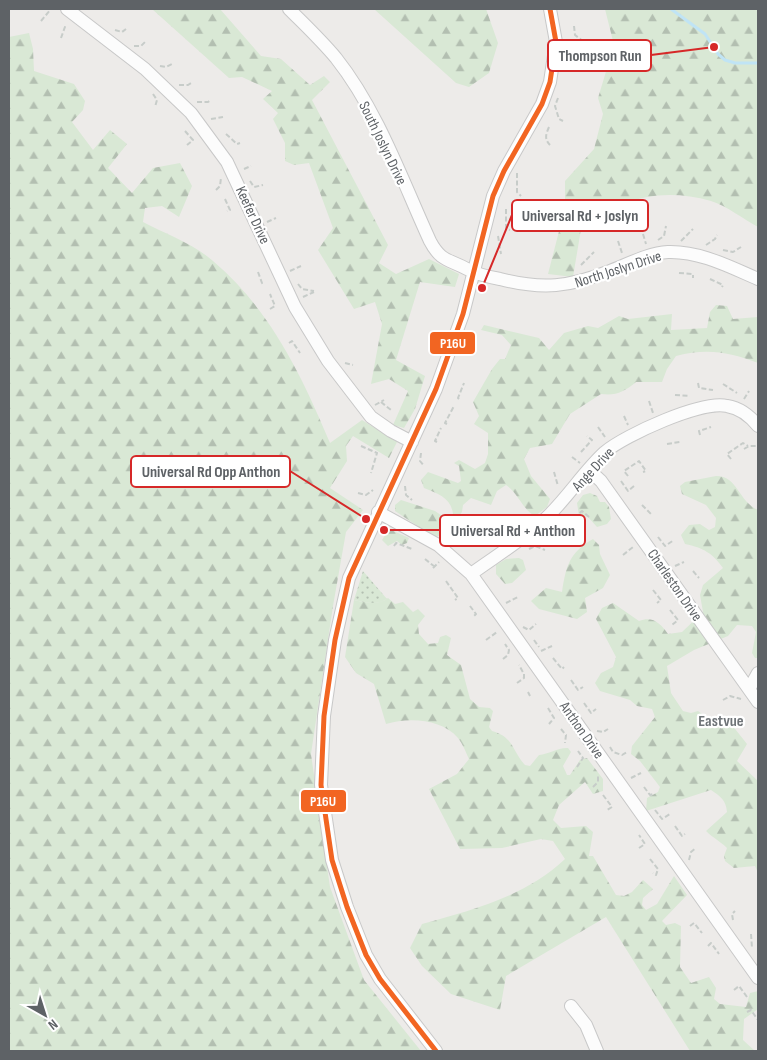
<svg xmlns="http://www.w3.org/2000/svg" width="767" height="1060" viewBox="0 0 767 1060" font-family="'Sofia Sans Condensed',sans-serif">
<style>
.grass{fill:url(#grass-dots)}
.forest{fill:url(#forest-firs)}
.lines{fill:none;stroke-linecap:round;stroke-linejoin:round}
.stream{stroke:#c0e4f5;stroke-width:3}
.minor-casing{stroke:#c8c8c8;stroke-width:14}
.path{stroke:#c7ccc9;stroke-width:2;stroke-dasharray:5 2.5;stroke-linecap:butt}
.minor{stroke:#fcfcfc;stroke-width:12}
.bus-1-casing{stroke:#fff;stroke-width:9}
.bus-1{stroke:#f26522;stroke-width:5}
.labels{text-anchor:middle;stroke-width:4.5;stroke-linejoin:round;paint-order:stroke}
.street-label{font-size:15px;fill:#5e6266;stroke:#fff}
.neighbourhood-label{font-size:16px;font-weight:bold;fill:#6f7478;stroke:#fff}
.leader{fill:none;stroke:#d62828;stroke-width:2}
.callout-dot{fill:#d62828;stroke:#fff;stroke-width:2}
.callout{fill:#fff;stroke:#d62828;stroke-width:2}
.callout-label{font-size:16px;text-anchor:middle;font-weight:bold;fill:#5e6266}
.line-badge{stroke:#fff;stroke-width:2}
.badge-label{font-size:14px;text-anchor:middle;font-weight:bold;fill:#fff}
</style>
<defs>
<pattern id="grass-dots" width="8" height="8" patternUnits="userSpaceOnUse" patternTransform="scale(1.25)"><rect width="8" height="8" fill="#d9e8d5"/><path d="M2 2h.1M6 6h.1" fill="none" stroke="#b3bfb1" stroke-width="1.8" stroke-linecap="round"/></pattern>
<pattern id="forest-firs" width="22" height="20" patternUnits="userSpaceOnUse" patternTransform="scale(1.25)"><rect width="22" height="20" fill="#d9e8d5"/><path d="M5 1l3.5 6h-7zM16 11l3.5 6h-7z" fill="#b3bfb1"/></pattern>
</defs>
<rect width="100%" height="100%" fill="#edebe9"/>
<path class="grass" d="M363,571L387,599C377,606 365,602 354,600Z"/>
<path class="forest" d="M152,9H220L261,56L281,59L310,85L324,76L330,82L312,100L388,245L379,263L396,274L429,259L459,274L455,287L420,282L396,360L425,376L415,409L404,428L393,425L408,391L389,379L371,384L382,324L375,302L354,309L318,250L333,228L309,163L294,165L285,161V143L273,119L278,113L263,99L272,91L242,77L229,78Z
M374,9H486L498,43L489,73L469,87L456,83Z
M605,9H758V227C743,219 727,206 711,201C661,187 620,198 581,229L573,277L548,274L565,208V181L594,149L603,114L598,98L614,45Z
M29,33L33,49L34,71L74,84L85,101L83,110L72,122L93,150L110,130L127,144L108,168L132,193L153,168L180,163L192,186L179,217L162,206L145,208L143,222C166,234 194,244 213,261C270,309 302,376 330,443L362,420L397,442L389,458L353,436L346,446L347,461L330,488L363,510L346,532L333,606L311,754L330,887L364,980L421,1051H9V37Z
M716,305L727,306L733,319L758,317V363C729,352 707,348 676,356L667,369L662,382H636C624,392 616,396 601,394L570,414L552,444L530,448L524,459L531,476L550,499L547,507L535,516C523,510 518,493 506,485L497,491L491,505L471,498L463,505L462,512L443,535L434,537L395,511V505L401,500L435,511L448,520L453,514C451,498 439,494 424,488L421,480L428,472L458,483L461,481L459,466L454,463L459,460L475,469L485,463L488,454V433L474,424L479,416L473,402L492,369L500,359H505L511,345L502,335L481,330L484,325L539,338L549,350L564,333L588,326L598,328L619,316L628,319L672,314L671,330L707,328L710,312Z
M716,476C738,476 738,501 758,510V658H755L752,653L756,632L752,626L737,625L728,636L694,650L667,666L671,693L683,711L691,713L698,711L709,719L732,725L747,744L737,761L758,781V873L755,866L734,868L725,861L724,856L727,848C720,841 713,838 706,831L727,812C726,800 720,796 711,790L646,811L647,798L658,792L660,787L640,761L631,754L632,746L655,717L652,709L637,706L630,700L600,691L595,683L601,673L613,667L616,657L596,619L602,608L613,603L639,621C653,616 660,623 668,634L682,632L703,612L700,595L703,585L723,568C712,553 704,548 685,544L681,535L689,525L700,524L709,530L715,527L716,518L706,505L682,494L680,486L685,482Z
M590,493L597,496L600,502H605L609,507L611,519L607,524L597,527L588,517L579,516L577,503L583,495Z
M389,529L409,538L407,543L402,545L397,541L388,546L382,540Z
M593,539L599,545L600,554L610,575L603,588L585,598L587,612L577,619L539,609L531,601L546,588L562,592C566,566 569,553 593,539Z
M519,558L523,560L526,570L512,583L505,584L496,574V565L506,559Z
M388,598L395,604L403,602L413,612L418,609L425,616L418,625L419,634L428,644L438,643L440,637L446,635L451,638L447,655L461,665L470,699L479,707L490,708L493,711L489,727L492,731C514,737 512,751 525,765L530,766L539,755C549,754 559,747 568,748L571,752L563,766L567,775H570L580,760L587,758L603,779V791L593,794L585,782L559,805L553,820L561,828L586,826L593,832L589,856H593L616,895L624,896L632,892L643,880L653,889L643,898L642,905L646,910L657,904L674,876L687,895L662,921L666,925L675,923L681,926L680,967L691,983L709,977L716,988L714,999L720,1004L746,1007L750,993L758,991V1009L744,1019L743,1040L755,1051H690L606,917L506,976L500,1010L451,994L422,966L410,948L422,924C473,910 526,896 565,859L553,841L541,839L502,848L460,849L429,789L457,774L469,759C466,753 463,744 458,738C442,719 409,717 386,724L374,684L356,673L345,657L354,600C364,602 378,606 388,598Z"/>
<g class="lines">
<path class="stream" d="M671,9L705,34L718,54L725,60L735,63H758"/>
<defs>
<path id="minor" d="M67,9L145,69L191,113L227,162L295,307L328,361L371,417L391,431L412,442
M289,9C305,25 321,40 336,58C378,111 402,180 430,241C441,262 449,259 467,269C478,275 489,277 500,279C543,290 569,287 610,271C628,264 649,253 668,252C700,251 730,267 758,279
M589,470L601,481L758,702
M378,512L438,545L471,574L758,978
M471,574C496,556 522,540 544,520C567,499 583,472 605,452C625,435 702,400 727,406C740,408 750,416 758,426
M749,689L758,673
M571,1006L586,1025L597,1051
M436,1051L380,979L366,955L347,907L332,860L321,785L324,716L335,640L349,578L436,389L463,314L493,196L504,171L542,104L550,82L556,42L550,9"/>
</defs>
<use href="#minor" class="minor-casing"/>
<path class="path" d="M568,9H577
M41,21L51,9
M574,26L575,35L584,42
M115,30L122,32L126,29
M61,38L66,24
M134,46H141L145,42
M160,66L166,67L172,64
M179,85H188L191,83
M153,94L157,100L155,107
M558,98L555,106L559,119L563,121
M197,102H208L211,100
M211,119L223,117
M549,127C546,134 544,139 550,145
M185,131L193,140L187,145
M226,134L237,144L240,143
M244,169L251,166
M517,173V192L521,196
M250,181L254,187L263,185
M216,190L220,186L221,178
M225,199L230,210L227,211
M506,209V228L510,230
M267,222L276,218
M643,234L646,244
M498,236L501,254
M658,240L664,236L666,226
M618,241L622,253
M681,241L693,229
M706,245L715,239L717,235
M723,250L733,252L741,247
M581,265L594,252
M290,271L301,266
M258,272L262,283L259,284
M679,273L693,274V278
M710,279L723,285L722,287
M298,284L302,289L314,291
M303,297L314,292
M270,309L275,306L270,294
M289,343L292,341L300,353
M345,363L353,365
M698,383L699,388L713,390
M723,384L737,393
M675,395L690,396
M459,399L458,398L464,383
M744,399L749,391
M649,401L653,413
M381,402L391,410
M375,405L384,400
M624,416L628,425
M447,424L445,423L454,406
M598,427L605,437
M700,435L699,431L711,427
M437,442L435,441L441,428
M667,444L680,442
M361,446L377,453L371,473
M744,449L749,446H758
M581,452L592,440L587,436
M421,453L420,461L424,466
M572,457L580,463
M731,459L727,454L743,443L748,446
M554,472L558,486
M758,472V471
M628,476L624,471L639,461L646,471L643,472
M621,481L628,491L634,486
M405,486L406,495L412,500
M358,493L366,495L373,490
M642,505L651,514
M574,518L582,511L589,517
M503,522L511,532
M658,537L665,546L674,540
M450,538L461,540L469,538
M394,546L396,543L412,549
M529,549L535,546L545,550
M623,555L633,547
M425,559L435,567
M675,566L684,562
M433,568L439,562
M693,571L699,578
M446,581L458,598L455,600
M653,590L661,600L657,603
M506,603L518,597
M470,606L476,614L474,616
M670,610L678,620L672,625
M523,627L529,630L536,624
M486,640L497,632
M534,640L539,647
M541,651L552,646
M553,658L562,669L564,667
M503,659L508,655L509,650L505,644
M571,680L578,690L583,687
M517,683L524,678V674L519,665
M528,692L530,696
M723,700L730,696L741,699
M584,703L591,713L596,709
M548,708L554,718L549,724
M561,729L566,735L565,743
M597,731L603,732L608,729
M610,747L613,752L622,755L627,752
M577,767L583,758L578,751
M631,778L641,773
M593,787L598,782V775
M644,787L650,795L653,794
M603,795L612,807L607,810
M655,810L662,819L670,814
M675,826L682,836L685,834
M639,848L645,844L639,835
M650,859L658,869L656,875L653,873
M689,860L691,852L696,848
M733,920L732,914L735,911
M690,926L694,923L702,933
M751,934L752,948
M708,946L711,943L719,954
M734,990L739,986L747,997
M747,1012L751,1010L758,1020"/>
<use href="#minor" class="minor"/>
<defs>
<path id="bus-1" d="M436,1051L380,979L366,955L347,907L332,860L321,785L324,716L335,640L349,578L436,389L463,314L493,196L504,171L542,104L550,82L556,42L550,9"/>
</defs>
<use href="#bus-1" class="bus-1-casing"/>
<use href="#bus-1" class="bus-1"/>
</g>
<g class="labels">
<g class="street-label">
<text transform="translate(383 143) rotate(64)" y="5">South Joslyn Drive</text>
<text transform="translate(253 215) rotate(65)" y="5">Keefer Drive</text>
<text transform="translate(618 269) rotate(-18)" y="5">North Joslyn Drive</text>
<text transform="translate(593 469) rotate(-47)" y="5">Ange Drive</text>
<text transform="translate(675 585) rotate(55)" y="5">Charleston Drive</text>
<text transform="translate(582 730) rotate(55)" y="5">Anthon Drive</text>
</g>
<g class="neighbourhood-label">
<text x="721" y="726">Eastvue</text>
</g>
</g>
<path class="leader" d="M714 47L651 55M482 288L512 215M366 519L290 471M384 530L440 530"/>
<g class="callout-dot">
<circle cx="714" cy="47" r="5"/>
<circle cx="482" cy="288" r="5"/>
<circle cx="366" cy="519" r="5"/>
<circle cx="384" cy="530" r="5"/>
</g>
<g class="callout">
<rect x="548" y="40" width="103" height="31" rx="5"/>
<rect x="512" y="200" width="136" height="31" rx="5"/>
<rect x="131" y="456" width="159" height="31" rx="5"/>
<rect x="440" y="515" width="145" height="31" rx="5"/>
</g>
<g class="callout-label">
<text x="600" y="61">Thompson Run</text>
<text x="580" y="221">Universal Rd + Joslyn</text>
<text x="211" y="477">Universal Rd Opp Anthon</text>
<text x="513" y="536">Universal Rd + Anthon</text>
</g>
<g class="line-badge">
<rect x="429" y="331" width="47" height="24" rx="5" fill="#f26522"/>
<rect x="300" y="789" width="47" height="24" rx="5" fill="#f26522"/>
</g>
<g class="badge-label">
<text x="453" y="348">P16U</text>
<text x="323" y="806">P16U</text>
</g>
<rect width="767" height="1060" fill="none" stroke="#5e6266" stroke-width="20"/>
<g transform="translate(45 1015) rotate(141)" stroke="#ffffff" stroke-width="4" paint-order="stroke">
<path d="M0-4L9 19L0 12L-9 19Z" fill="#5e6266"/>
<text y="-8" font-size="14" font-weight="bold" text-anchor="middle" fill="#5e6266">N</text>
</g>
</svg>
